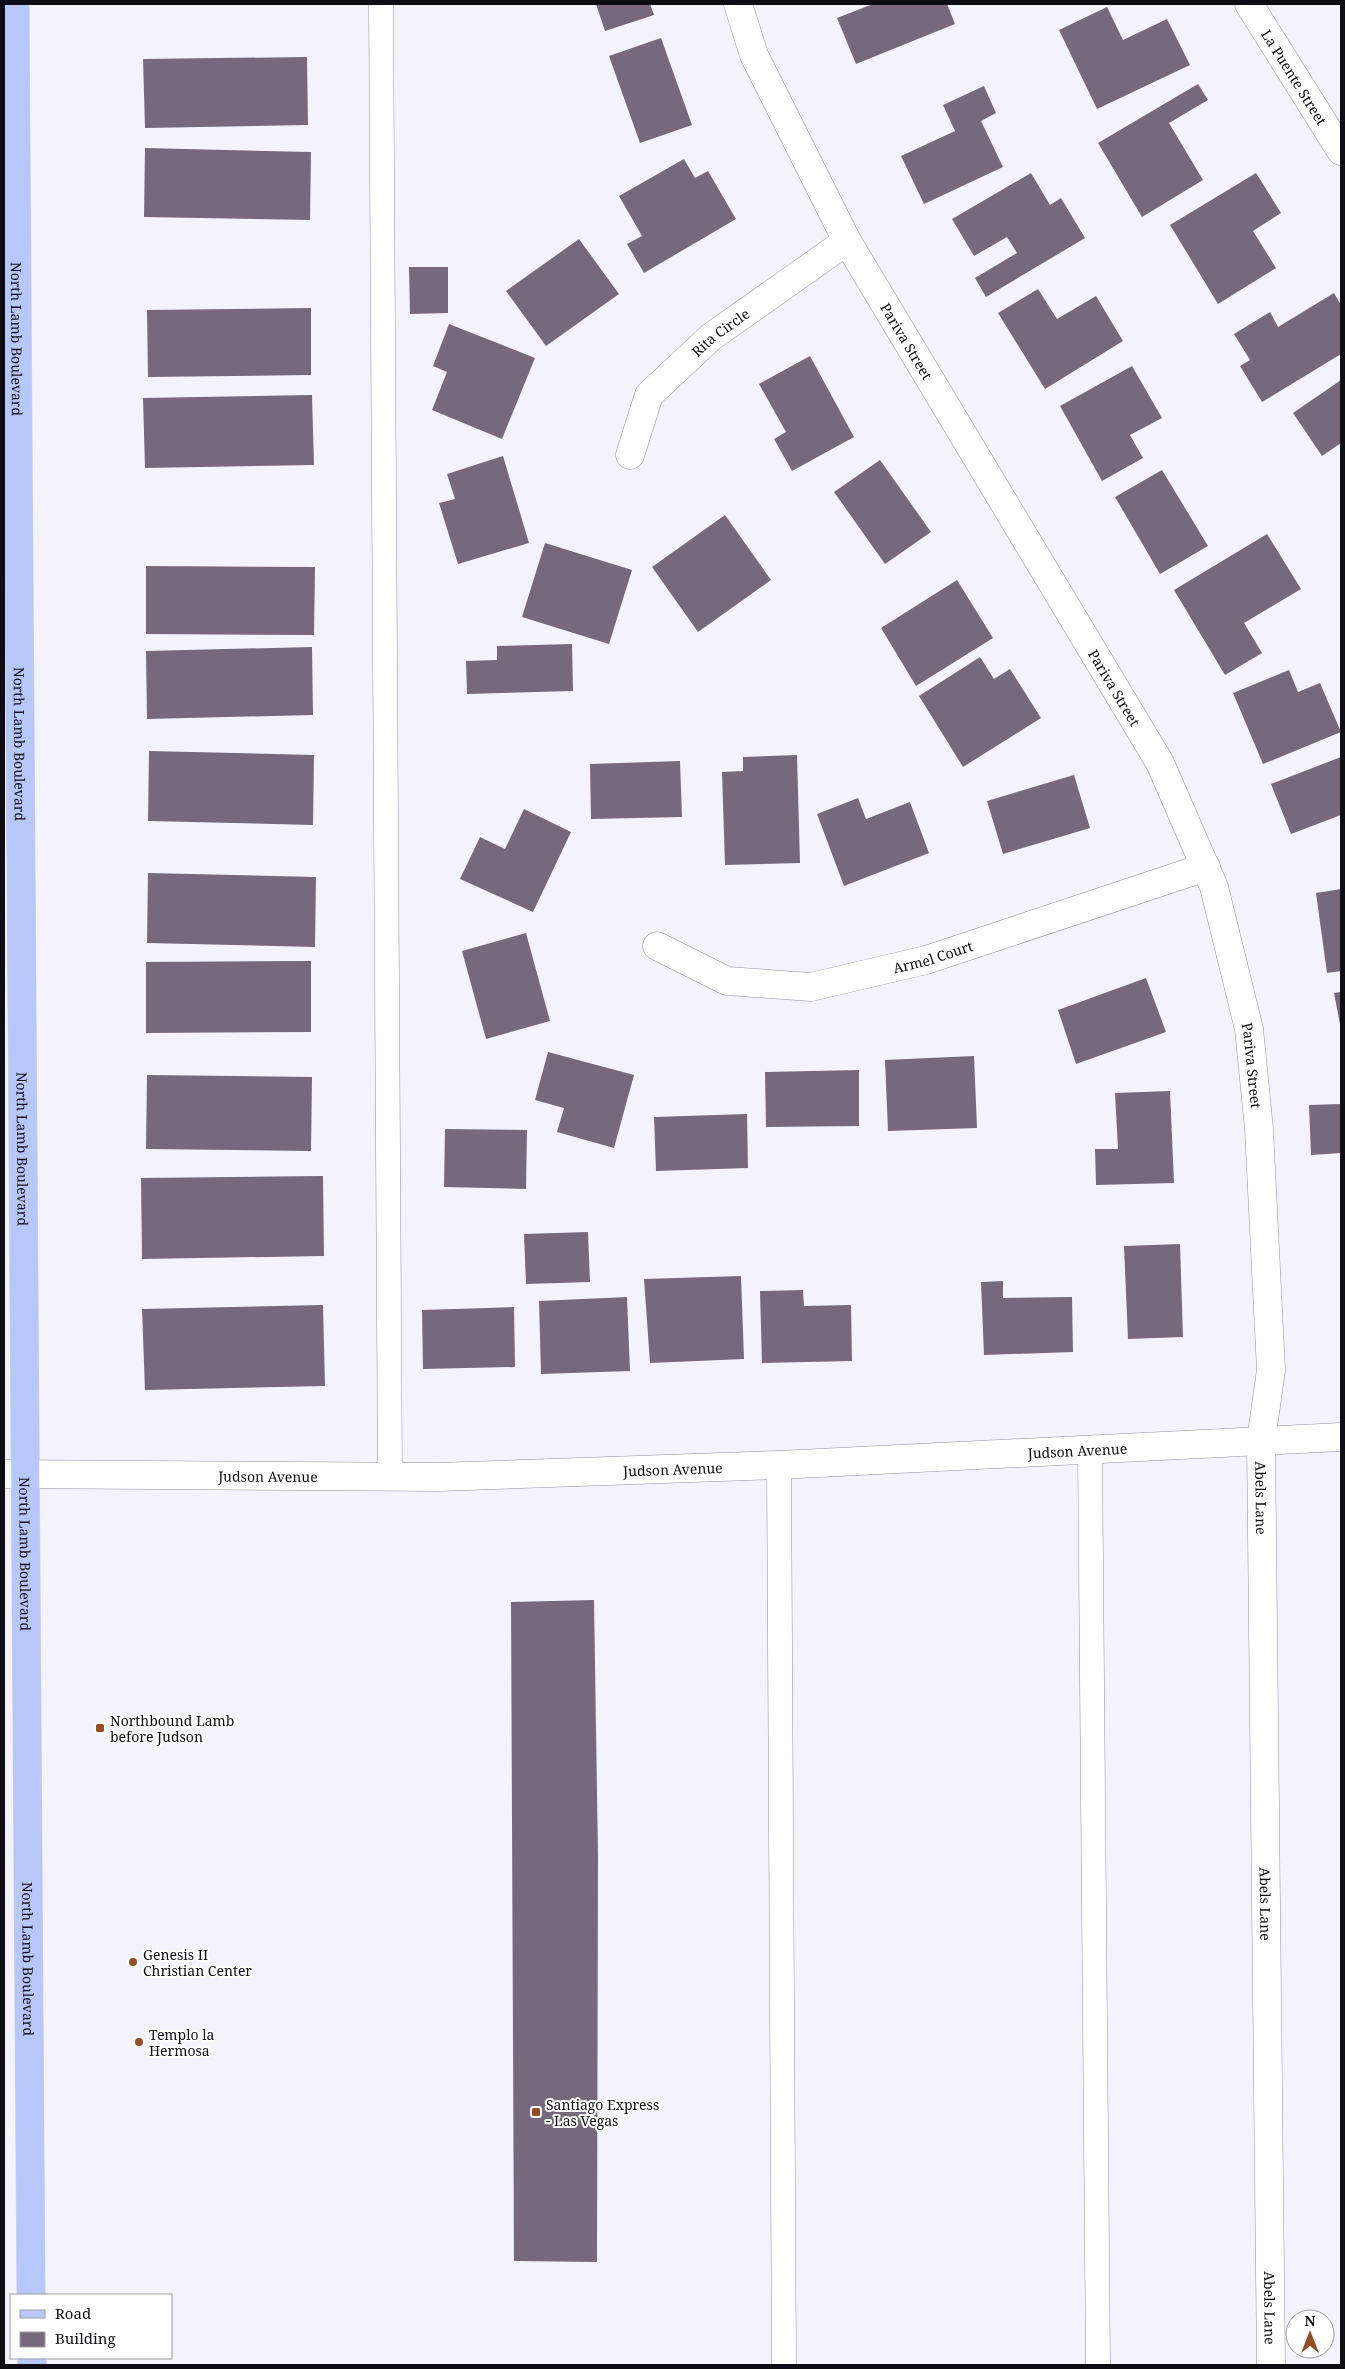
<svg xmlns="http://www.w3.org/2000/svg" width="1345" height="2369" font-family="'Noto Serif',serif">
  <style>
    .building { fill: #77697c }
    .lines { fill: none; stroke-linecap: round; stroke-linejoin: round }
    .service-casing { stroke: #938fa6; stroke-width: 25 }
    .minor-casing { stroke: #938fa6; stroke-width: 29 }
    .tertiary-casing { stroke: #938fa6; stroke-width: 29 }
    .primary-casing { stroke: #d4d3d5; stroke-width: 29 }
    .service { stroke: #fff; stroke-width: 24 }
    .minor { stroke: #fff; stroke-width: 28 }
    .tertiary { stroke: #fff; stroke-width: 28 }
    .primary { stroke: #b8c7fa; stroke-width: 28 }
    .poi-dot { fill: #944e27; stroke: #fff; stroke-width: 2 }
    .labels { text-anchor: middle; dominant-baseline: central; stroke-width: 4; stroke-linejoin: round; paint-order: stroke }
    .street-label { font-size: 14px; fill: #0e0c14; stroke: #fff }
    .poi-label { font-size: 14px; fill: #0e0c14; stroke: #fff; text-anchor: start }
  </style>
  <rect width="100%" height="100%" fill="#f4f2fd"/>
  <path class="building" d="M596,4H650L654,15L605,31Z
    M873,4H947L955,24L856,64L837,18Z
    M1107,7L1123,40L1167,19L1190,65L1097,109L1059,30Z
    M661,38L692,125L640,143L609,56Z
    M307,57L308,125L145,128L143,59Z
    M1198,84L1208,100L1169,123L1203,180L1142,217L1098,143Z
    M984,86L996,113L981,121L1003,167L924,204L901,156L955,131L943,105Z
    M145,148L311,152L310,220L144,217Z
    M684,159L695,178L708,171L736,219L644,273L627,244L642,236L619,196Z
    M1031,173L1050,205L1061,198L1085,238L986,297L975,278L1017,253L1007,237L974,256L952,219Z
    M1256,173L1281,213L1253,231L1276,268L1218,304L1170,225Z
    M579,239L619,294L546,346L506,291Z
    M409,267H448V313L410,314Z
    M1038,289L1057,319L1096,296L1123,341L1045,389L998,313Z
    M1334,293L1341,305V354L1262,402L1240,366L1250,360L1234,334L1270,312L1278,327Z
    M311,308V375L148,377L147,310Z
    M449,324L535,358L502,439L432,410L447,372L433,366Z
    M810,356L854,437L792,471L774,439L786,432L759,384Z
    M1132,366L1162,418L1130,435L1143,458L1102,481L1060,406Z
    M1341,380V443L1322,456L1293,413Z
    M312,395L314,465L145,468L143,398Z
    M503,456L529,543L458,564L439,503L455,499L447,474Z
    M880,460L931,532L885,564L834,492Z
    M1162,470L1208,546L1160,574L1115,497Z
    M725,515L771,580L698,632L652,567Z
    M1267,534L1301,589L1244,623L1262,653L1225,675L1174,590Z
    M545,543L632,570L609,644L522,617Z
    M146,566L315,567L314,635L146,634Z
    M957,580L993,638L916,686L881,628Z
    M572,644L573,691L467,694L466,661L497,660V646Z
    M312,647L313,715L147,719L146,651Z
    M980,657L994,679L1010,669L1041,718L963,767L919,696Z
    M1289,670L1298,692L1320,683L1341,732L1263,764L1233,693Z
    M149,751L314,755L313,825L148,821Z
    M797,755L800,863L725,865L722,772L743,771V757Z
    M1341,757V815L1291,834L1271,784Z
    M680,761L682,817L591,819L590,764Z
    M1074,775L1090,828L1003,854L987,801Z
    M858,798L866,819L910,802L929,853L844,886L817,814Z
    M524,809L571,832L533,912L460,879L480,837L505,849Z
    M148,873L316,877L315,947L147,943Z
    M1341,889V971L1327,973L1316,893Z
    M526,933L550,1021L486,1039L462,951Z
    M311,961V1032L146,1033V962Z
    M1146,978L1166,1032L1076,1064L1058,1010Z
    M1341,992V1024H1340L1334,993Z
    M548,1052L634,1075L614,1148L557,1132L564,1108L535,1100Z
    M974,1056L977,1128L888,1131L885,1060Z
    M859,1070V1126L766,1127L765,1072Z
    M147,1075L312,1077L311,1151L146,1149Z
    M1170,1091L1174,1183L1096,1185L1095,1149H1118L1115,1093Z
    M1341,1104V1153L1311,1155L1309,1105Z
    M747,1114L748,1168L656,1171L654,1117Z
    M445,1129L527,1130L526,1189L444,1187Z
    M323,1176L324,1256L142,1259L141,1178Z
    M588,1232L590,1282L526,1284L524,1234Z
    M1180,1244L1183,1337L1128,1339L1124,1246Z
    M741,1276L744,1359L650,1363L644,1279Z
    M1003,1281V1298L1072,1297L1073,1352L984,1355L981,1282Z
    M803,1290L804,1306L851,1305L852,1361L762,1363L760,1291Z
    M627,1297L630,1371L541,1374L539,1301Z
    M323,1305L325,1386L145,1390L142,1309Z
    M514,1307L515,1367L423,1369L422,1310Z
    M594,1600L598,1856L597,2262L514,2261L511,1602Z"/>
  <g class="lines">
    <defs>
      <path id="service" d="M381,4L390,1477
        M1090,1451L1098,2365
        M779,1465L784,2365"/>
      <g id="minor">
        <path id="s1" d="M738,4L754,55L847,241L1160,763L1214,887L1249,1029L1259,1129L1271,1370L1261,1441L1271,2365"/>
        <path id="s2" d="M1249,4L1341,151"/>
        <path id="s3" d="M630,455L649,395L711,337L847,241"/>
        <path id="s4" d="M657,946L727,981L811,987L926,960L1206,867"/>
      </g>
      <g id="tertiary">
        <path id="s5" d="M4,1474L438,1477L779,1465L1341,1437"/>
      </g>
      <g id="primary">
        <path id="s6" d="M15,4L31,2295"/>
        <path d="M32,2358V2365"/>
      </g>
    </defs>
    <use href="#service" class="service-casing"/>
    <use href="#minor" class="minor-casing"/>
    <use href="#tertiary" class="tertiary-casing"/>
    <use href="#primary" class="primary-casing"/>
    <use href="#service" class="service"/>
    <use href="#minor" class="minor"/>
    <use href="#tertiary" class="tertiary"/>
    <use href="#primary" class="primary"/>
  </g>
  <g class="poi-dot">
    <rect x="95" y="1723" width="10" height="10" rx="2.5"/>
    <circle cx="133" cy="1962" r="5"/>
    <circle cx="139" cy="2042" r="5"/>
    <rect x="531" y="2107" width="10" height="10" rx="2.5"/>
  </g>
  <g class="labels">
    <g class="street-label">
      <text stroke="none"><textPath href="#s2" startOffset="86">La Puente Street</textPath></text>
      <text stroke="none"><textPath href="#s3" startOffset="158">Rita Circle</textPath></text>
      <text stroke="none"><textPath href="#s6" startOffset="335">North Lamb Boulevard</textPath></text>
      <text stroke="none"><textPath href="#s1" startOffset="378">Pariva Street</textPath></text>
      <text stroke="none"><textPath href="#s1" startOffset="782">Pariva Street</textPath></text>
      <text stroke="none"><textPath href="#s6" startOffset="740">North Lamb Boulevard</textPath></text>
      <text stroke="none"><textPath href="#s4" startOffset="288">Armel Court</textPath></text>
      <text stroke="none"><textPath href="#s1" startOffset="1188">Pariva Street</textPath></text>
      <text stroke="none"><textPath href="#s6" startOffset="1145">North Lamb Boulevard</textPath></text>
      <text stroke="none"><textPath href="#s5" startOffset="1074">Judson Avenue</textPath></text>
      <text stroke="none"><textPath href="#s5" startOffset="669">Judson Avenue</textPath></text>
      <text stroke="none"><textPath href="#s5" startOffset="264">Judson Avenue</textPath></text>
      <text stroke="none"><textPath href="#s1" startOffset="1622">Abels Lane</textPath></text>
      <text stroke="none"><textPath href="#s6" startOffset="1550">North Lamb Boulevard</textPath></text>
      <text stroke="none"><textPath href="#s1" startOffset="2028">Abels Lane</textPath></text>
      <text stroke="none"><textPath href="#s6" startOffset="1955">North Lamb Boulevard</textPath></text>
      <text stroke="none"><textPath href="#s1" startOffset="2432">Abels Lane</textPath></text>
    </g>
    <g class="poi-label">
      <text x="110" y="1720">Northbound Lamb<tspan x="110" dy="16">before Judson</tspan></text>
      <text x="143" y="1954">Genesis II<tspan x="143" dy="16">Christian Center</tspan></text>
      <text x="149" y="2034">Templo la<tspan x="149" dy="16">Hermosa</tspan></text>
      <text x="546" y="2104">Santiago Express<tspan x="546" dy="16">- Las Vegas</tspan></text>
    </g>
  </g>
  <rect width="1345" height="2369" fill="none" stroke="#0e0c14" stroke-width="10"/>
  <rect x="10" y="2294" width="162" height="65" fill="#ffffff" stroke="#9f9ea1"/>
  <rect x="20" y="2310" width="25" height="8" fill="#b8c7fa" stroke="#9f9ea1"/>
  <text x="55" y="2319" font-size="15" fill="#0e0c14">Road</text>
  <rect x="20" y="2332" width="25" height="15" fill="#77697c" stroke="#9f9ea1"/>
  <text x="55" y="2344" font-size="15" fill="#0e0c14">Building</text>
  <g transform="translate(1310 2334)"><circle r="24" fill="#ffffff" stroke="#9f9ea1"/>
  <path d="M0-4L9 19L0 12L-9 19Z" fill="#944e27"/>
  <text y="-8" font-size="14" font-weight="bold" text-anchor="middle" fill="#0e0c14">N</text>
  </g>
</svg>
